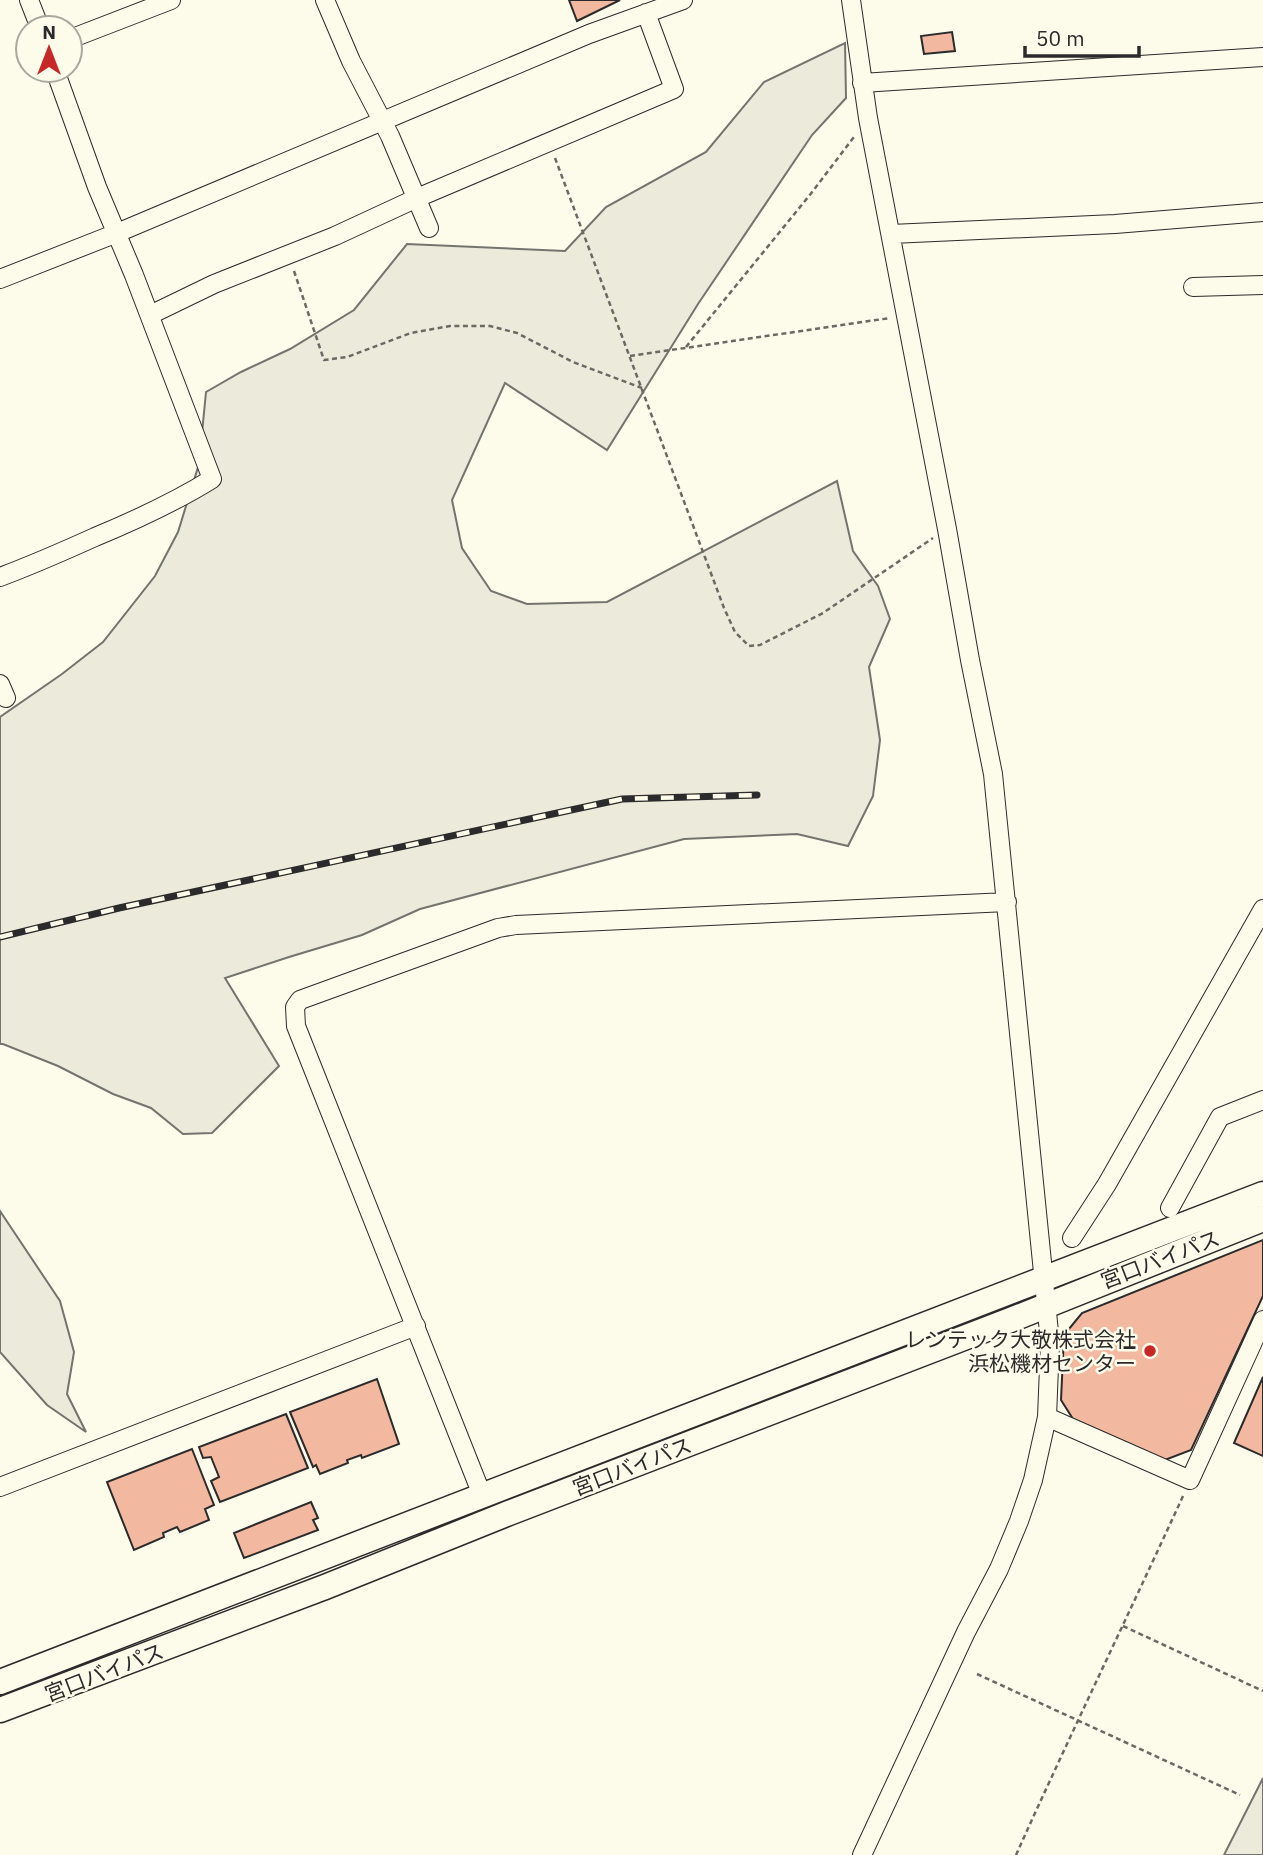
<svg xmlns="http://www.w3.org/2000/svg" width="1263" height="1855" font-family="'IBM Plex Sans','Noto Sans JP',sans-serif">
  <style>
    .green { fill: #ecebdb; stroke: #74746e; stroke-width: 2 }
    .building { fill: #f2b8a0; stroke: #2b2b2b; stroke-width: 2 }
    .lines { fill: none; stroke-linecap: round; stroke-linejoin: round }
    .minor-casing { stroke: #2b2b2b; stroke-width: 20 }
    .highway-casing { stroke: #2b2b2b; stroke-width: 27 }
    .path { stroke: #6a6964; stroke-width: 2.5; stroke-dasharray: 5 3.5; stroke-linecap: butt }
    .minor { stroke: #fdfbea; stroke-width: 18 }
    .highway { stroke: #fdfbea; stroke-width: 24 }
    .rail-casing { stroke: #2b2b2b; stroke-width: 7 }
    .rail { stroke: #fdfbea; stroke-width: 4.5; stroke-dasharray: 13; stroke-linecap: butt }
    .poi-dot { fill: #c62828; stroke: #fdfbea; stroke-width: 2.5 }
    .labels { text-anchor: middle; dominant-baseline: central; stroke-width: 5; stroke-linejoin: round; paint-order: stroke }
    .street-label { font-size: 21px; fill: #2b2b2b; stroke: #fdfbea }
    .poi-label { font-size: 21px; fill: #2b2b2b; stroke: #fdfbea; text-anchor: end }
  </style>
  <rect width="100%" height="100%" fill="#fdfbea"/>
  <path class="green" d="M845,43L846,98L812,135L698,304L607,450L505,383L452,500L462,548L491,591L527,604L607,602L837,481L853,551L878,586L890,619L869,667L880,740L873,796L848,846L797,834L684,839L420,909L362,935L289,957L225,978L279,1066L212,1133L183,1134L151,1108L113,1094L58,1066L3,1044H0V717L62,674L103,642L155,576L178,532L199,464L206,392L241,372L290,349L354,310L407,244L565,251L606,207L706,152L764,82Z
    M0,1211L60,1301L74,1352L67,1394L86,1432L47,1405L0,1352Z
    M1263,1778V1855H1224Z"/>
  <path class="building" d="M569,0H620L577,21Z
    M952,32L955,51L924,54L921,36Z
    M1263,1240V1296L1191,1450L1165,1460L1073,1419L1061,1400L1064,1335L1082,1313Z
    M1263,1377V1456L1234,1443Z
    M377,1379L399,1444L362,1458L361,1455L347,1460L348,1463L320,1474L316,1465L313,1467L290,1412Z
    M286,1414L308,1468L220,1502L211,1481L219,1477L211,1457L203,1458L199,1447Z
    M192,1449L214,1505L205,1509L209,1520L180,1532L177,1527L163,1533L164,1537L134,1550L107,1482Z
    M311,1502L318,1518L313,1520L318,1530L244,1558L234,1533Z"/>
  <g class="lines">
    <defs>
      <path id="minor" d="M29,0L40,28
        M325,0L351,61L390,136L429,228
        M851,0L868,118L947,529L970,660L993,774L1050,1342L1047,1417L1033,1480L1019,1521L999,1569L966,1632L862,1855
        M70,39L171,0
        M862,83L1263,57
        M891,234L1115,224L1263,212
        M0,279L117,233L589,34L683,0
        M1193,287L1263,285
        M150,315L214,284L335,236L417,198L674,89L646,13
        M0,577C32,565 64,551 95,537C136,520 175,502 212,479L134,275L97,187L55,70
        M0,684L6,698
        M1170,1208L1220,1117L1263,1100
        M1072,1238L1107,1184L1263,909
        M1047,1417L1190,1480L1263,1320
        M0,1487L416,1326
        M482,1495L296,1026L295,1007L300,1000L498,928L516,925L1007,902"/>
      <path id="highway" d="M0,1682L1263,1194
        M0,1710L325,1587L509,1513L1013,1319L1263,1219"/>
    </defs>
    <use href="#minor" class="minor-casing"/>
    <use href="#highway" class="highway-casing"/>
    <path class="path" d="M555,158L724,608L735,632L749,646L760,645L823,613L933,538
      M294,271L324,360L347,357L411,333L450,326H490L517,333L573,362L642,388
      M686,347L809,196L854,137
      M630,356L890,318
      M1123,1626L1263,1691
      M977,1674L1240,1795
      M1016,1855C1070,1735 1128,1616 1183,1496"/>
    <use href="#minor" class="minor"/>
    <use href="#highway" class="highway"/>
    <defs>
      <path id="rail" d="M0,937L119,908L622,799L757,795"/>
    </defs>
    <use href="#rail" class="rail-casing"/>
    <use href="#rail" class="rail"/>
  </g>
  <circle class="poi-dot" cx="1150" cy="1351" r="7"/>
  <g class="labels">
    <g class="street-label">
      <text transform="translate(1160 1259) rotate(-21)">宮口バイパス</text>
      <text transform="translate(632 1466) rotate(-21)">宮口バイパス</text>
      <text transform="translate(104 1672) rotate(-21)">宮口バイパス</text>
    </g>
    <g class="poi-label">
      <text x="1136" y="1339">レンテック大敬株式会社<tspan x="1136" dy="24">浜松機材センター</tspan></text>
    </g>
  </g>
  <g transform="translate(49 49)"><circle r="33" fill="#fdfbea" stroke="#a9a89e" stroke-width="2"/>
  <path d="M0-5L12 26L0 18L-12 26Z" fill="#c62828"/>
  <text y="-10" font-size="19" font-weight="bold" text-anchor="middle" fill="#2b2b2b">N</text>
  </g>
  <path d="M1025 46v10h114v-10" fill="none" stroke="#2b2b2b" stroke-width="3.5"/>
  <text x="1036" y="46" font-size="21" fill="#2b2b2b" stroke="#fdfbea" stroke-width="5" paint-order="stroke">50 m</text>
</svg>
